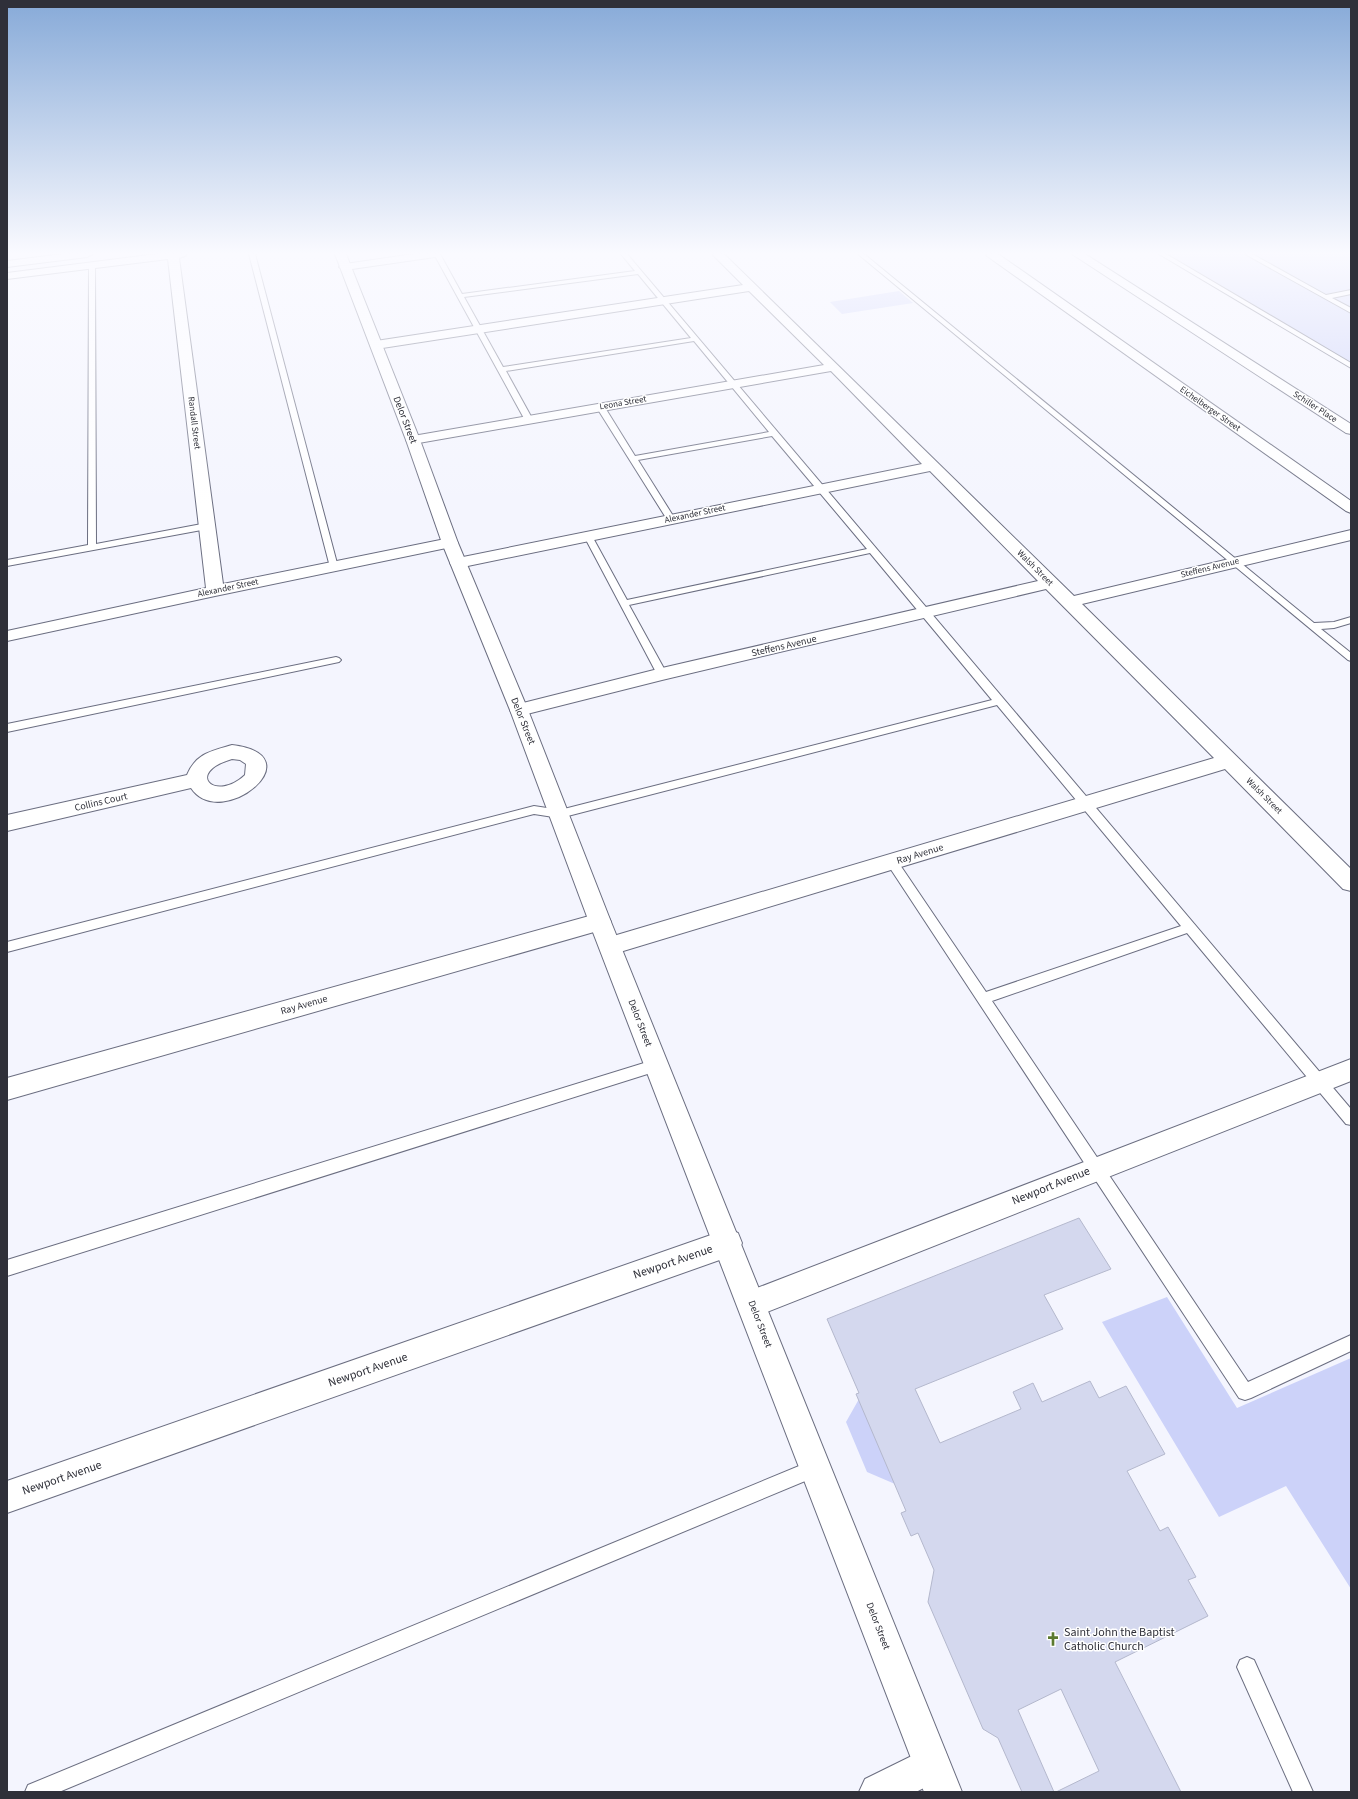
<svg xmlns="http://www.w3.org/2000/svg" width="1358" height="1799" font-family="'Source Sans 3',sans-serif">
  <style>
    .green { fill: #ccd2f9 }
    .building { fill: #d4d8ee; stroke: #b4b8cd }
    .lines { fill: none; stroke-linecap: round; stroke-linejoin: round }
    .service-casing { stroke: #6b6e81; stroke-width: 2 }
    .minor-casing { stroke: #6b6e81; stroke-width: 2 }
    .tertiary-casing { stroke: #6b6e81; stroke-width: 2 }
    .service { fill: #fff; fill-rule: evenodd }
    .minor { fill: #fff; fill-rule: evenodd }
    .tertiary { fill: #fff; fill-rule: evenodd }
    .labels { text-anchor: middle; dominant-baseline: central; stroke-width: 3; stroke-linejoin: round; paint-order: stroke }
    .far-street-label { font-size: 9px; fill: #2f3039; stroke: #fff }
    .street-label { font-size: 10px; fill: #2f3039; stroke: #fff }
    .near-street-label { font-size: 12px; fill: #2f3039; stroke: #fff }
    .near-poi-label { font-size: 12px; fill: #2f3039; stroke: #fff; text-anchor: start }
  </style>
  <rect width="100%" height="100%" fill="#f4f5fe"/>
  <path class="green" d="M1168,254H1351V363Z
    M899,291L913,303L842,314L830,302Z
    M1167,1297L1237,1408L1351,1358V1589L1286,1486L1219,1517L1102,1322Z
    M859,1399L895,1484L867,1472L846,1422Z"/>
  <path class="building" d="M1079,1218L1111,1269L1044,1295L1063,1329L915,1389L940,1443L1021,1409L1013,1392L1033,1383L1042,1402L1090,1381L1099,1398L1126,1386L1165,1454L1127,1471L1160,1531L1168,1527L1196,1577L1188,1580L1208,1616L1115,1662L1181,1792H1056L1099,1771L1061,1689L1018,1710L1054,1792H1022L998,1738L983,1729L928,1602L934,1570L918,1533L911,1536L901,1513L906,1511L856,1394L859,1393L827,1319Z"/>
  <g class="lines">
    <defs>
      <path id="service" d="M249,254H255L338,567L337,569L334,570L330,567Z
        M434,254H440L462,294L635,271L621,254H627L1351,1109V1125L1346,1124L1187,933L992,1001L1248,1382L1351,1335V1351L1251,1398L1245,1400L1239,1398L888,865L886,862L888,859L892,858L896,859L986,992L1181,926L997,705L560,818L534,814L7,952V942L534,806L560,810L992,700L870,553L629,605L667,674L666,676H658L584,536L585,534H591L592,536L627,600L867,549L772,436L638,460L675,519L671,522L668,521L597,408L598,406H604L635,456L769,432L694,341L506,371L533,420L529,422H526ZM638,274L691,338L503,367L464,297Z
        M858,254H864L1314,623L1334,622L1351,617V623L1334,628L1321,629L1351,653V661L1348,660Z
        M1159,254H1166L1351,363V368Z
        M1245,254H1252L1326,295L1351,290V294L1332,298L1351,308V313Z
        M92,263L95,265L96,544L207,523L211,526L207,529L7,566V560L88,545L89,265Z
        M336,657L339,658L341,660L339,662L7,732V724Z
        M657,1059L662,1061L664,1065L662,1069L657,1071L7,1276V1260Z
        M816,1459L822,1462L825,1468L822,1474L59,1792H25L28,1785Z
        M1247,1657L1254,1660L1313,1792H1293L1237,1667L1240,1660Z"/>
      <path id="minor" d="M157,254H187L185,256L179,258L223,584L450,538L456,540L458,543L456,546L215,596L7,641V631L206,588L168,259L7,279V273Z
        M414,254H441L435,257L345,270L339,267L345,264Z
        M712,254H724L1074,596L1351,530V540L1082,604L1351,869V891L1343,889L1225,769L610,955L602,953L599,946L602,939L610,937L1214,758L1046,589L662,680L519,716L512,714L510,710L512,706L519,704L662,668L1038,581L930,471L458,568L452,566L450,563L452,560L458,558L922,464L831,371L413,444L408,443L406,440L408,437L413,436L824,365L749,291L376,349L372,348L370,345L372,342L376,341L743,285Z
        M986,254H998L1351,501V513L1346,511L987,256Z
        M1072,254H1085L1351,424V434L1346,433Z
        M232,745C317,755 221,833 191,788L7,831V815L187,775C196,753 212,751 232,745ZM232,759L240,760L246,764L245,775C215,803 184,773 232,759Z
        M600,913L608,916L611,922L608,928L7,1100V1078Z
        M1351,1059V1081L752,1318L742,1314L738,1304L742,1294L752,1290Z
        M728,1229L738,1233L742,1243L738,1253L728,1257L7,1513V1481Z
        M932,1746L945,1751L950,1764L945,1777L916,1792H859L865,1779Z"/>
      <path id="tertiary" d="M63,254H93L87,257L7,267V261Z
        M335,254H346L420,440L458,543L528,710L611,922L962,1792H924L589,922L510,710L442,543L406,440Z"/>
    </defs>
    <use href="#service" class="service-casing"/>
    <use href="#minor" class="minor-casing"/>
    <use href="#tertiary" class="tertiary-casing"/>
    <use href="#service" class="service"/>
    <use href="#minor" class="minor"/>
    <use href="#tertiary" class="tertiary"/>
  </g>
  <linearGradient id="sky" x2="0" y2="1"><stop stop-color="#87aad8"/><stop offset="0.5" stop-color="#fafaff"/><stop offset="1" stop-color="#fafaff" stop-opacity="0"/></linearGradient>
  <rect width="1358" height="506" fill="url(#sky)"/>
  <defs>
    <symbol id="church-bare" viewBox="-9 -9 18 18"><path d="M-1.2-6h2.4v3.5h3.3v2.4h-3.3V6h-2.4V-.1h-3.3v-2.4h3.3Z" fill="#5b7a2f" stroke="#fff" stroke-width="2.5" paint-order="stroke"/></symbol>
  </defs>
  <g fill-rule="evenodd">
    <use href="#church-bare" x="1043" y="1629" width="20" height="20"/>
  </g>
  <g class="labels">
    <g class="far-street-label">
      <text transform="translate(623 403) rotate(-10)">Leona Street</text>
      <text transform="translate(1315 407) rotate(33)">Schiller Place</text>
      <text transform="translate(1210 409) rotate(35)">Eichelberger Street</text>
      <text transform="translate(194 423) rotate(83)">Randall Street</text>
      <text transform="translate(695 514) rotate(-12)">Alexander Street</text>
      <text transform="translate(1035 568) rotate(45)">Walsh Street</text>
      <text transform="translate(1210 568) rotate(-14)">Steffens Avenue</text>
      <text transform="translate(228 588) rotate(-12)">Alexander Street</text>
      <text transform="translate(1264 796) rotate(45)">Walsh Street</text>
    </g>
    <g class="street-label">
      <text transform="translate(405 420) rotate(69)">Delor Street</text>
      <text transform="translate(784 646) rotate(-13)">Steffens Avenue</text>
      <text transform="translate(523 721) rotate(68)">Delor Street</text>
      <text transform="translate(101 802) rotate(-13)">Collins Court</text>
      <text transform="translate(920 854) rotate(-17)">Ray Avenue</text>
      <text transform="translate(304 1005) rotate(-16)">Ray Avenue</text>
      <text transform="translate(640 1023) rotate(69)">Delor Street</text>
      <text transform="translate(760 1324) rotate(69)">Delor Street</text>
      <text transform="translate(878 1626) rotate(69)">Delor Street</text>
    </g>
    <g class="near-street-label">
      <text transform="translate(1051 1186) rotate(-22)">Newport Avenue</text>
      <text transform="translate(673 1262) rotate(-19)">Newport Avenue</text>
      <text transform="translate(368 1370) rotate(-19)">Newport Avenue</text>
      <text transform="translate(62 1478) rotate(-19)">Newport Avenue</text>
    </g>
    <g class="near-poi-label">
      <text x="1064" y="1632">Saint John the Baptist<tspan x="1064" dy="14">Catholic Church</tspan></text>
    </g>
  </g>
  <rect width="1358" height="1799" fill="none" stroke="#2f3039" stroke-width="16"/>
</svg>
